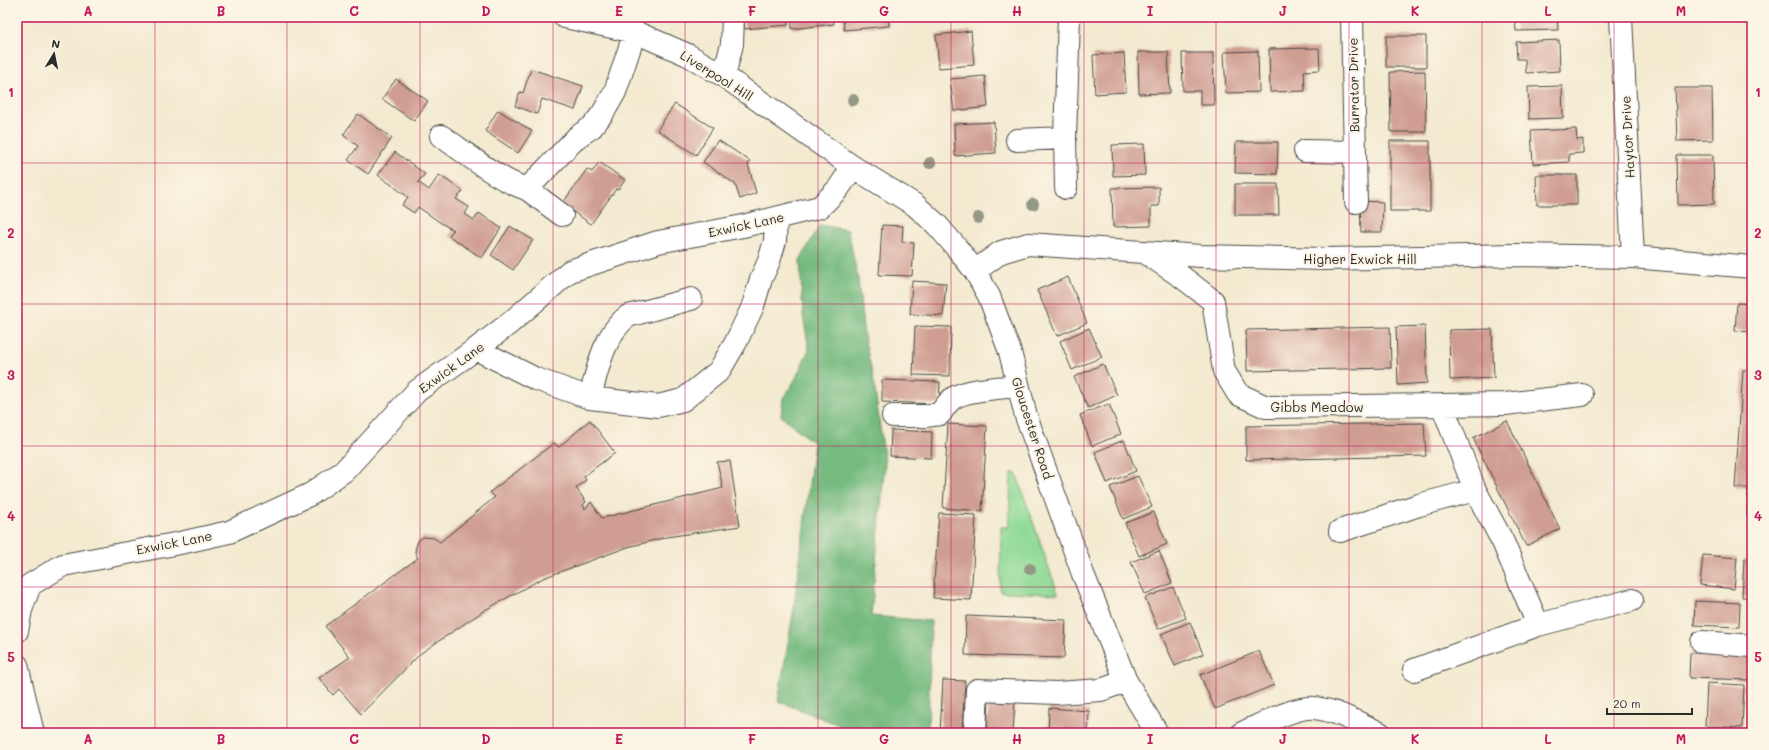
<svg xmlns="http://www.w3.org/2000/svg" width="1769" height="750" font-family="Mali,sans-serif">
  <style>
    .green { fill: #90da96; stroke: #5e8260 }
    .forest { fill: #74ba7f; stroke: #507255 }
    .building { fill: #cf9d91 }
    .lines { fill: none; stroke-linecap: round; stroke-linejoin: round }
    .minor-casing { stroke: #494844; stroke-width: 24 }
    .minor { stroke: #fff; stroke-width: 22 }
    .tree { fill: #939984 }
    .grid { fill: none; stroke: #c2185b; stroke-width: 1; stroke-opacity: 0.55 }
    .labels { text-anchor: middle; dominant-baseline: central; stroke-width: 4; stroke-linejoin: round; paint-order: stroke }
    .street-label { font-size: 13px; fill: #2b2b2b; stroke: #fcf5e5 }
    .neatline { fill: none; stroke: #c2185b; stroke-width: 1.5 }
    .grid-label { font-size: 13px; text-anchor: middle; font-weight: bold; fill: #c2185b }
  </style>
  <rect width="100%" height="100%" fill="#fcf5e5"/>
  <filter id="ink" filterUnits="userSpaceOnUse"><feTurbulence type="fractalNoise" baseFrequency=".025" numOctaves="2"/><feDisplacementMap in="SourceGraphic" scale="8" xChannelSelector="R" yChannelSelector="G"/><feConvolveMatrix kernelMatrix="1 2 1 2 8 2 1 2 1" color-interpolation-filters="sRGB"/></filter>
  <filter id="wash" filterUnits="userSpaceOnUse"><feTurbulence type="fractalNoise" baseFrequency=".012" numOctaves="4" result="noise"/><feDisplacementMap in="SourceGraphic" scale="16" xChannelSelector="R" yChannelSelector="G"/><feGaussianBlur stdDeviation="0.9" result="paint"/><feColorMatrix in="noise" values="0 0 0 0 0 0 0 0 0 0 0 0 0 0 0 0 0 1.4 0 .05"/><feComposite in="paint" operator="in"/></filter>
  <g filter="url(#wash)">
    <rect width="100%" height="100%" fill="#f3ead0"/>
    <path class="green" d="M1011,473H1016L1058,594L1000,592L1001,527H1009Z"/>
    <path class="forest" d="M820,225L848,230L858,279L864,337L873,376L885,462L871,616L931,621L928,733H842L839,725L778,701L794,608L814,443L781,416L783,398L795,380L809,349L803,316L800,260Z"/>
    <g id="blocks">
      <path class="building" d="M743,17H788V25L745,29Z
        M791,17H833L834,24L792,29Z
        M843,17H888L889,26L844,30Z
        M925,17H954V18L926,20Z
        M1515,17H1557L1558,30L1516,31Z
        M971,31L974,65L939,68L936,35Z
        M1386,36H1426V67H1386Z
        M1559,40L1560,71L1526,73L1525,59H1517L1516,42Z
        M1319,48L1320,70L1304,71L1305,91L1270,92L1269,49Z
        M1258,51L1259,92L1226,93L1224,52Z
        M1138,52H1168L1170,93L1139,94Z
        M1124,53L1126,92L1095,94L1093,55Z
        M1182,53H1213L1214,105H1200V91H1183Z
        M531,69L583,86L575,110L542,99L537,114L515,106L520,92L523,93Z
        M1425,71L1426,132H1391L1390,72Z
        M985,76L988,107L954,111L950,79Z
        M396,79L428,101L414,121L382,99Z
        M1562,86L1563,118L1529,119L1528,87Z
        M1675,88H1712L1713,140L1677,141Z
        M675,104L713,128L696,155L657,130Z
        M498,110L532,131L518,153L485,131Z
        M358,114L392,138L368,174L348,160L358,146L343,135Z
        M994,122L996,153L955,156L954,124Z
        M1576,129L1577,140L1583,139V153L1569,154V162L1533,164L1531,131Z
        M718,140L750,161L748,164L756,193L740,199L735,184L703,162Z
        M1390,141H1430V211H1390Z
        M1236,142H1278L1277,174L1235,173Z
        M1144,144L1145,175L1113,176L1112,145Z
        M395,152L425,174L418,182L429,190L439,175L463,191L456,199L469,207L465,214L474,220L479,213L501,228L482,258L449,236L453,230L441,223L418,207L414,213L402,205L408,197L378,175Z
        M1677,155H1713L1714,204L1678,205Z
        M599,162L625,180L618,190L616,189L591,224L562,204L587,169L592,172Z
        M1536,175H1577V205H1537Z
        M1235,184H1278L1279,215H1235Z
        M1159,187V206H1151V226L1113,227L1112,188Z
        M1360,201L1383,202L1382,232H1361Z
        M882,225L903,226L902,242L914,243L912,276L879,275Z
        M510,226L533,240L513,270L491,255Z
        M1068,277L1087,323L1057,336L1037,290Z
        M912,281L946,283L943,316L910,314Z
        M1737,303L1752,304V332L1735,331Z
        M915,326L951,327L950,376L913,375Z
        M1425,326L1427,383L1398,385L1396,327Z
        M1390,327L1391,368L1247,371L1246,330Z
        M1089,328L1102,357L1072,370L1060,341Z
        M1492,329L1494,378L1450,380L1449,330Z
        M1103,364L1117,395L1088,408L1074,377Z
        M1743,370H1752V517H1747L1748,488H1735Z
        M882,380L940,382L939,404L882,402Z
        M1109,404L1121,434L1092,446L1080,415Z
        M590,420L615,453L584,476L586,480L576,488L586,502L583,505L585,509L591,502L602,518L723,488L717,462L730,461L740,526L667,537L628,547L543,578L485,610L421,653L361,714L339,689L333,695L319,678L350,657L325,626L418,558L415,552L416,547L418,541L423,537L434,538L440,542L495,497L490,492L554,443L559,447Z
        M1507,421L1560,529L1526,546L1473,438Z
        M1424,423L1426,456L1246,460V426Z
        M948,424L987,426L982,511L943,508Z
        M891,430L932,432L931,458L890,456Z
        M1124,440L1136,471L1107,483L1095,452Z
        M1138,476L1152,507L1123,519L1110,487Z
        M1154,512L1167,544L1139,556L1125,523Z
        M939,513L976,515L971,600L933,598Z
        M1159,551L1172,583L1145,594L1131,562Z
        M1703,555L1737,558L1734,589L1700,585Z
        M1744,559H1752V597H1742Z
        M1173,587L1186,618L1158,629L1145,598Z
        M1695,601L1740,603L1739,627L1694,625Z
        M966,616L1066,620L1064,658L965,655Z
        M1190,622L1203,654L1175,666L1161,634Z
        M1259,651L1274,685L1215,709L1200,675Z
        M1690,653L1752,655V680L1689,678Z
        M943,680L965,681L962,733H940Z
        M1707,683L1744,685L1742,728L1705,726Z
        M989,699L1015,700L1013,733H987Z
        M1049,708L1089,711L1088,733H1048Z
        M214,727L215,733H195Z
        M1692,731L1717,732V733H1692Z"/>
    </g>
  </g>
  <g filter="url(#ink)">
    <use href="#blocks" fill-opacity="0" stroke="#494844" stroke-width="1"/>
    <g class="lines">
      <defs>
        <path id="minor" d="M565,17L635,32L688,55L724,76L853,167L915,205L937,225L956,247L975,271L989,296L1010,352L1026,416L1083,574L1126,681L1157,733
          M1352,17L1356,202
          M1621,17L1633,257
          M724,76L732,44L733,17
          M441,136C468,154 496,179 527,189L577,137L592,127L603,113L615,92L635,32
          M1017,140L1065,138
          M1305,151L1354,152
          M1066,188L1065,138L1069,17
          M527,189L562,215
          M1146,253L1182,277L1213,301L1224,371L1238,394L1266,407L1442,405L1475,490L1503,542L1538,625
          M975,271L1001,252L1028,244L1201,256L1325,259L1516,255L1633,257L1752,267
          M476,349L536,379L590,398L658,406L683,400L719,371L736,342L753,306L761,279L769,261L775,241L776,219
          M590,398C597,370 604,334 628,316L691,299
          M1442,405L1505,404L1582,395
          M893,416H925L940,414C944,408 948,401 955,397C969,389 1000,388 1017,386
          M1340,531L1419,505L1475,490
          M17,631L21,610L30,585L63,565L180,543L229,532L311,494L344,471L417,391L476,349L510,323L570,271L658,242L743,226L820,207L838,189L853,167
          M1702,642L1752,646
          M17,665L33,733
          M1414,670L1538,625L1632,600
          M975,733L977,690L1057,693L1101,690L1126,681
          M1242,733C1260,725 1296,706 1314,708C1337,710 1360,724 1380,733"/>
      </defs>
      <use href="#minor" class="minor-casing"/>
      <use href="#minor" class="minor"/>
    </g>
    <g class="tree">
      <circle cx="853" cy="100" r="6"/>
      <circle cx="930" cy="163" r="6"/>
      <circle cx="1033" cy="204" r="6"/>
      <circle cx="978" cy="218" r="6"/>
      <circle cx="1030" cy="569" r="6"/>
    </g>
  </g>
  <path class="grid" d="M155,17V733M287,17V733M420,17V733M553,17V733M685,17V733M818,17V733M951,17V733M1084,17V733M1216,17V733M1349,17V733M1482,17V733M1614,17V733M17,163H1752M17,304H1752M17,446H1752M17,587H1752"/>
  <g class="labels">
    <g class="street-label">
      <text transform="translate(717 75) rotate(32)">Liverpool Hill</text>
      <text transform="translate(1353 85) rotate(-91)">Burrator Drive</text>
      <text transform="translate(1627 137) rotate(-93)">Haytor Drive</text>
      <text transform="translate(746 224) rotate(-12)">Exwick Lane</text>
      <text x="1360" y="258">Higher Exwick Hill</text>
      <text transform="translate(451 367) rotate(-36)">Exwick Lane</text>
      <text x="1317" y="406">Gibbs Meadow</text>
      <text transform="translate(1033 428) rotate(72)">Gloucester Road</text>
      <text transform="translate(174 542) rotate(-11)">Exwick Lane</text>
    </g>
  </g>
  <rect width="1769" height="750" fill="none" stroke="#fcf5e5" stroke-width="44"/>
  <g transform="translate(54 54) rotate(10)" stroke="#fcf5e5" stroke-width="3" paint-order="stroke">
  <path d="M0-3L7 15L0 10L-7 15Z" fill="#2b2b2b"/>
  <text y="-6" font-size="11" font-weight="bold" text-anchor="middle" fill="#2b2b2b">N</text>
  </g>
  <path d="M1607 708v6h85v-6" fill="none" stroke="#2b2b2b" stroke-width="2"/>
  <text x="1613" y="708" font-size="12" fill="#2b2b2b" stroke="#fcf5e5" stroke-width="3" paint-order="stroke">20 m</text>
  <rect x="22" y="22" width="1725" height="706" class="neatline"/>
  <g class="grid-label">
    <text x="88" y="16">A</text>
    <text x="221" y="16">B</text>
    <text x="354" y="16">C</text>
    <text x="486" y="16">D</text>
    <text x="619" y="16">E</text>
    <text x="752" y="16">F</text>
    <text x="884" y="16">G</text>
    <text x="1017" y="16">H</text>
    <text x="1150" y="16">I</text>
    <text x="1283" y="16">J</text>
    <text x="1415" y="16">K</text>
    <text x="1548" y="16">L</text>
    <text x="1681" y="16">M</text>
    <text x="11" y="97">1</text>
    <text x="1758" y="97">1</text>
    <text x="11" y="238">2</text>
    <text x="1758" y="238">2</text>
    <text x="11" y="380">3</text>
    <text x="1758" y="380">3</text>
    <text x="11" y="521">4</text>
    <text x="1758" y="521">4</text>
    <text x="11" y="662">5</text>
    <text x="1758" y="662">5</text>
    <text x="88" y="744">A</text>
    <text x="221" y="744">B</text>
    <text x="354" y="744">C</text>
    <text x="486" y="744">D</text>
    <text x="619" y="744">E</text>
    <text x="752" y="744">F</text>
    <text x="884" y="744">G</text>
    <text x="1017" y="744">H</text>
    <text x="1150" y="744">I</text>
    <text x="1283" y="744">J</text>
    <text x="1415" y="744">K</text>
    <text x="1548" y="744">L</text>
    <text x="1681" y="744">M</text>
  </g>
</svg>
